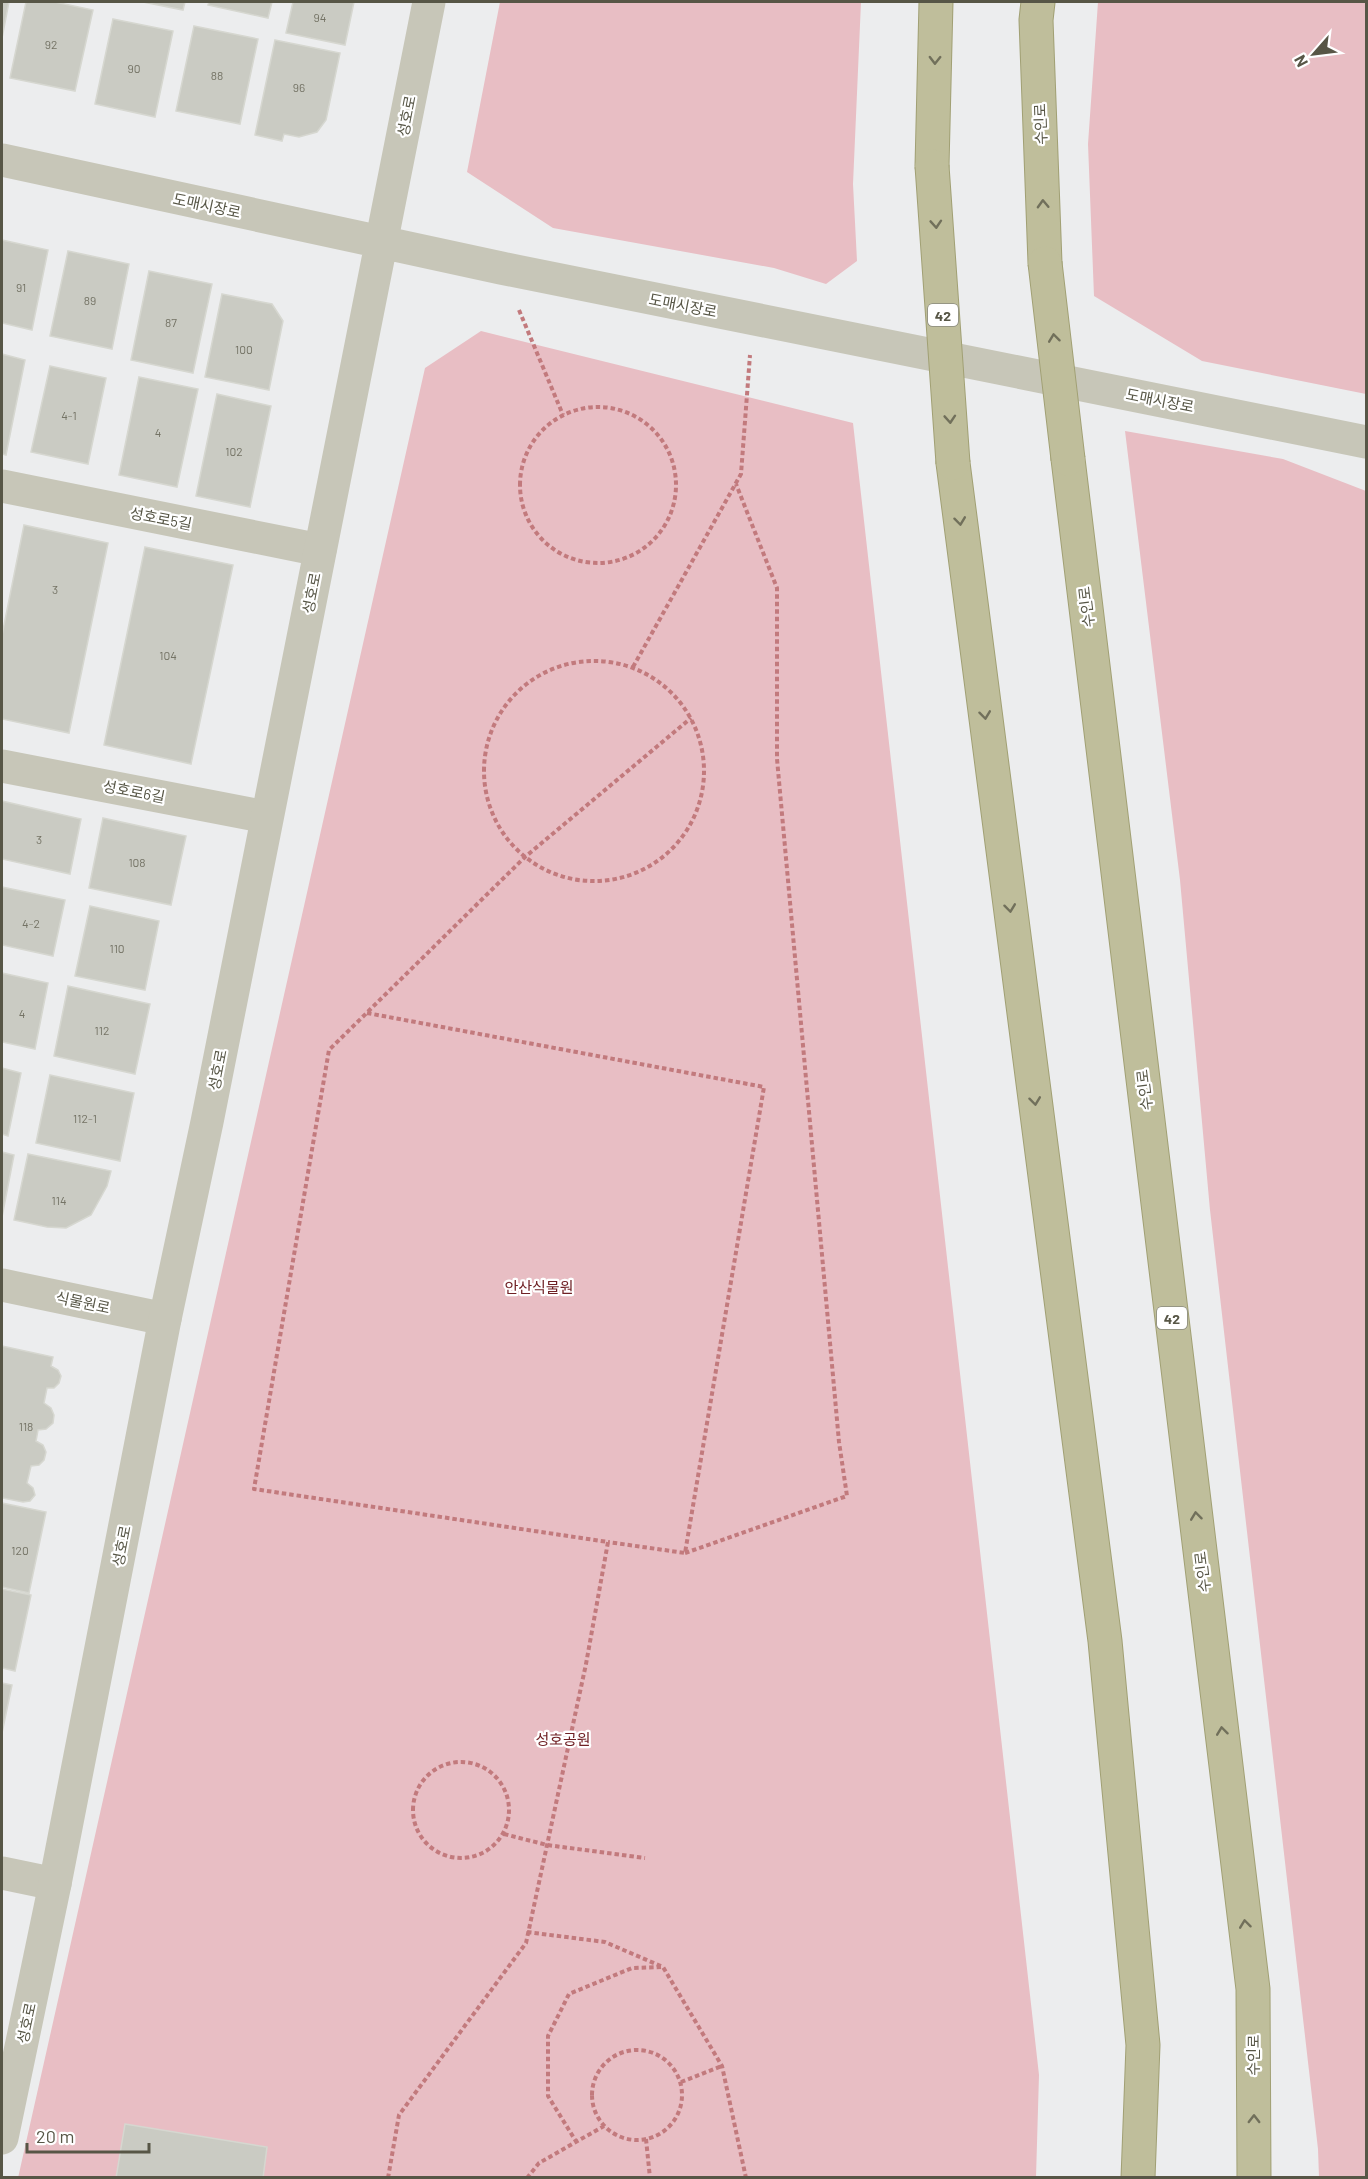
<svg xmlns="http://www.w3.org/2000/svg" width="1368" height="2179" font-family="Barlow,'Noto Sans KR',sans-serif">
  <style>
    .green { fill: #e8bec4 }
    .building { fill: #cacbc3; stroke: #d6d7d0; stroke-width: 1.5 }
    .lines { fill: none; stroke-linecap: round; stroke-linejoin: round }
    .trunk-casing { stroke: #a1a074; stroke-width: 35 }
    .path { stroke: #c27a7d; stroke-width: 4; stroke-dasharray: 4.5 3; stroke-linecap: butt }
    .minor { stroke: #c7c6b8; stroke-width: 33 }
    .tertiary { stroke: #c7c6b8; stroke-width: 33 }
    .trunk { stroke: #bfbe9b; stroke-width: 33 }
    .trunk-bridge-casing { stroke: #a1a074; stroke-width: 35; stroke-linecap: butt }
    .trunk-bridge { stroke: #bfbe9b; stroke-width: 33 }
    .oneway { stroke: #71705b }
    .labels { text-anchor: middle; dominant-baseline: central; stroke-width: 4.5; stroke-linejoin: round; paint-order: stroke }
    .number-label { font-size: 12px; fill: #747365 }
    .shield { fill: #fff; stroke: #89897e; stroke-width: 1.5 }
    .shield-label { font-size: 14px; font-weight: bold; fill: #575646 }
    .street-label { font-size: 15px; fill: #575646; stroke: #fff }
    .park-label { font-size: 15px; fill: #6f2024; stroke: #fff }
  </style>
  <rect width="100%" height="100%" fill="#ecedee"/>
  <path class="green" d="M500,2H861L853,184L857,261L826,284L774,268L553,228L467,172Z
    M1098,2H1366V394L1202,361L1094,296L1088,144Z
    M481,331L853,423L1039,2075L1036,2177L18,2178L425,368Z
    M1125,431L1283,459L1366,491V2177H1319L1318,2149L1210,1210L1180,880Z"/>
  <path class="building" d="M2,2H9L2,38Z
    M26,2H55L93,10L75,91L10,78Z
    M143,2H185L183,10Z
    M209,2H272L268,18L208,5Z
    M293,2H354L345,45L286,33Z
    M113,19L173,31L155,117L95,104Z
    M194,26L258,39L240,124L176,111Z
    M275,40L340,53L326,120L317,132L299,137L284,134L282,141L255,135Z
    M2,240L48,250L32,330L2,323Z
    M68,251L129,264L112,349L50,336Z
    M149,271L212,284L193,373L131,360Z
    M222,294L272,304L283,321L269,390L205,377Z
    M2,354L25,360L6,455L2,454Z
    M50,366L106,378L88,464L31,452Z
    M139,377L198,389L177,487L119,475Z
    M217,394L271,406L250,507L196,496Z
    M24,525L108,543L69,733L2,719V635Z
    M145,547L233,565L191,764L104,745Z
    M2,801L81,819L70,874L2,859Z
    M103,818L186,836L171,905L89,888Z
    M2,887L65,900L53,956L2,945Z
    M90,906L159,921L145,990L75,976Z
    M2,973L48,983L35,1049L2,1042Z
    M68,986L150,1004L135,1074L54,1056Z
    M2,1068L21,1073L8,1136L2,1134Z
    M50,1075L134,1093L120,1161L36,1143Z
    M2,1152L14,1155L2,1217Z
    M28,1154L111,1171L107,1186L91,1215L66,1228L47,1227L14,1220Z
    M2,1346L53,1357L51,1366L58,1370L61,1376L59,1383L54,1388H47L44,1403L51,1408L54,1415L53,1423L46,1429L38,1430L36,1441L43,1445L46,1452L44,1460L39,1465L31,1466L27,1483L33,1488L35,1495L30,1501L23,1502L2,1498Z
    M2,1503L46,1512L29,1593L2,1587Z
    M2,1589L31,1595L15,1671L2,1668Z
    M2,1683L12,1685L2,1733Z
    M125,2124L267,2147L263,2178H116Z"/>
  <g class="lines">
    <defs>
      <path id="trunk" d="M1038,2L1036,20L1045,263
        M932,166L936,2
        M1068,459L1253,1989L1254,2178
        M953,463L1105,1641L1143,2045L1138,2178"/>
    </defs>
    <use href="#trunk" class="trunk-casing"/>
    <path class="path" d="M519,310L563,415
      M520 485a78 78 0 1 1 156 0a78 78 0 1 1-156 0Z
      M484 771a110 110 0 1 1 220 0a110 110 0 1 1-220 0Z
      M633,667L741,474L750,355
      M367,1013L764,1087L685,1553L608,1542
      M685,1553L847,1496L839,1442L777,759V588L736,484
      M413 1810a48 48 0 1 1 96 0a48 48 0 1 1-96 0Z
      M504,1834L547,1845L645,1858
      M527,1932L605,1942L663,1967L722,2066L746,2178
      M592 2095a45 45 0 1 1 90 0a45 45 0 1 1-90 0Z
      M681,2082L722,2066
      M646,2139L650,2178
      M577,2143L548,2096V2036L569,1994L632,1968L661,1967
      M388,2178L399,2115L526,1943L586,1664L608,1542L254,1489L329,1050L525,857L691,718
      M527,2178L539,2163L604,2126"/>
    <path class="minor" d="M2,486L320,550
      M2,766L266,817
      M2,1285L165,1319
      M2,1873L55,1884"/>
    <path class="tertiary" d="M2,160L501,268L1366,442
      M2,2138L55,1884L165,1319L207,1122L429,2"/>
    <use href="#trunk" class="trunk"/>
    <defs>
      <path id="trunk-bridge" d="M932,166L953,463
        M1045,263L1068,459"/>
    </defs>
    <use href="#trunk-bridge" class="trunk-bridge-casing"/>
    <use href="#trunk-bridge" class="trunk-bridge"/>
  </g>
  <defs><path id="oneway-chevron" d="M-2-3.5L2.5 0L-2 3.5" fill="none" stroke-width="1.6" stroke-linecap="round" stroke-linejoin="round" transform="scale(1.5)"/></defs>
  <g class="oneway">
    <use href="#oneway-chevron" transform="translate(935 60) rotate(91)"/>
    <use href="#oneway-chevron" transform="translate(1043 204) rotate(-92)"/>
    <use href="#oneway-chevron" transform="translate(936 224) rotate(86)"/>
    <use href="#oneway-chevron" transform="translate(1054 338) rotate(-97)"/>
    <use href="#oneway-chevron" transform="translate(950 419) rotate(86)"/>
    <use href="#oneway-chevron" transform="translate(960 521) rotate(83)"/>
    <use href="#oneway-chevron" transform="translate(985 715) rotate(83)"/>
    <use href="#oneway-chevron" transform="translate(1010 908) rotate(83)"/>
    <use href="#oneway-chevron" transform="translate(1035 1101) rotate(83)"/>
    <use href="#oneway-chevron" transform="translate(1196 1516) rotate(-97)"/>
    <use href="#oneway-chevron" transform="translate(1222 1731) rotate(-97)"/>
    <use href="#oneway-chevron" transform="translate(1245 1924) rotate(-97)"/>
    <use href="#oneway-chevron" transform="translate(1254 2119) rotate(-90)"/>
  </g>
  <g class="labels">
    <g class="number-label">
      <text x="320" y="17">94</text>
      <text x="51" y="44">92</text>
      <text x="134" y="68">90</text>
      <text x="217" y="75">88</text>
      <text x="299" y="87">96</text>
      <text x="21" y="287">91</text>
      <text x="90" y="300">89</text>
      <text x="171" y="322">87</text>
      <text x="244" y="349">100</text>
      <text x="69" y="415">4-1</text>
      <text x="158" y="432">4</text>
      <text x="234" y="451">102</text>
      <text x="55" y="589">3</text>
      <text x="168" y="655">104</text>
      <text x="39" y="839">3</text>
      <text x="137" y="862">108</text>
      <text x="31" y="923">4-2</text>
      <text x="117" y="948">110</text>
      <text x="22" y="1013">4</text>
      <text x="102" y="1030">112</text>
      <text x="85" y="1118">112-1</text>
      <text x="59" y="1200">114</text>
      <text x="26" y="1426">118</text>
      <text x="20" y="1550">120</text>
    </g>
    <g class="shield">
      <rect x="928" y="304" width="30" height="22" rx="4.5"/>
      <rect x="1157" y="1307" width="30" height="22" rx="4.5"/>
    </g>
    <g class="shield-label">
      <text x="943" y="315">42</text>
      <text x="1172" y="1318">42</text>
    </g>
    <g class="street-label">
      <text transform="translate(406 116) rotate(-79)">성호로</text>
      <text transform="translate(1040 124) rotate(-92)">수인로</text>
      <text transform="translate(207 205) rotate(12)">도매시장로</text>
      <text transform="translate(683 305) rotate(11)">도매시장로</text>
      <text transform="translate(1160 400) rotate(11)">도매시장로</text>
      <text transform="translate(161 518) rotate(11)">성호로5길</text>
      <text transform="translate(311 593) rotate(-79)">성호로</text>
      <text transform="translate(1086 607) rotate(-97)">수인로</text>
      <text transform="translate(134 791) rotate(11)">성호로6길</text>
      <text transform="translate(217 1070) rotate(-79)">성호로</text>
      <text transform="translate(1144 1090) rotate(-97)">수인로</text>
      <text transform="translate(83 1302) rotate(12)">식물원로</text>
      <text transform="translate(121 1546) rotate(-79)">성호로</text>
      <text transform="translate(1202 1572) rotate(-97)">수인로</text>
      <text transform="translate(26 2023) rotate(-78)">성호로</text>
      <text transform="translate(1253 2055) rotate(-90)">수인로</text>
    </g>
    <g class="park-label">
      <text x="539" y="1287">안산식물원</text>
      <text x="563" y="1739">성호공원</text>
    </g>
  </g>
  <rect width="1368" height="2179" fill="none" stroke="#575646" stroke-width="6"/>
  <g transform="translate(1314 54) rotate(242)" stroke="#ffffff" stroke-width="4.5" paint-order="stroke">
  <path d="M0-4.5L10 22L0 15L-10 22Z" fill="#575646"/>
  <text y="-9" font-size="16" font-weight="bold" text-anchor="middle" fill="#575646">N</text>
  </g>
  <path d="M27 2143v9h122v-9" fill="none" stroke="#575646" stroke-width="3"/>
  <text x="36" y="2143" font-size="18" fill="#575646" stroke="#ffffff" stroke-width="4.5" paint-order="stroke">20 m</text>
</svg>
